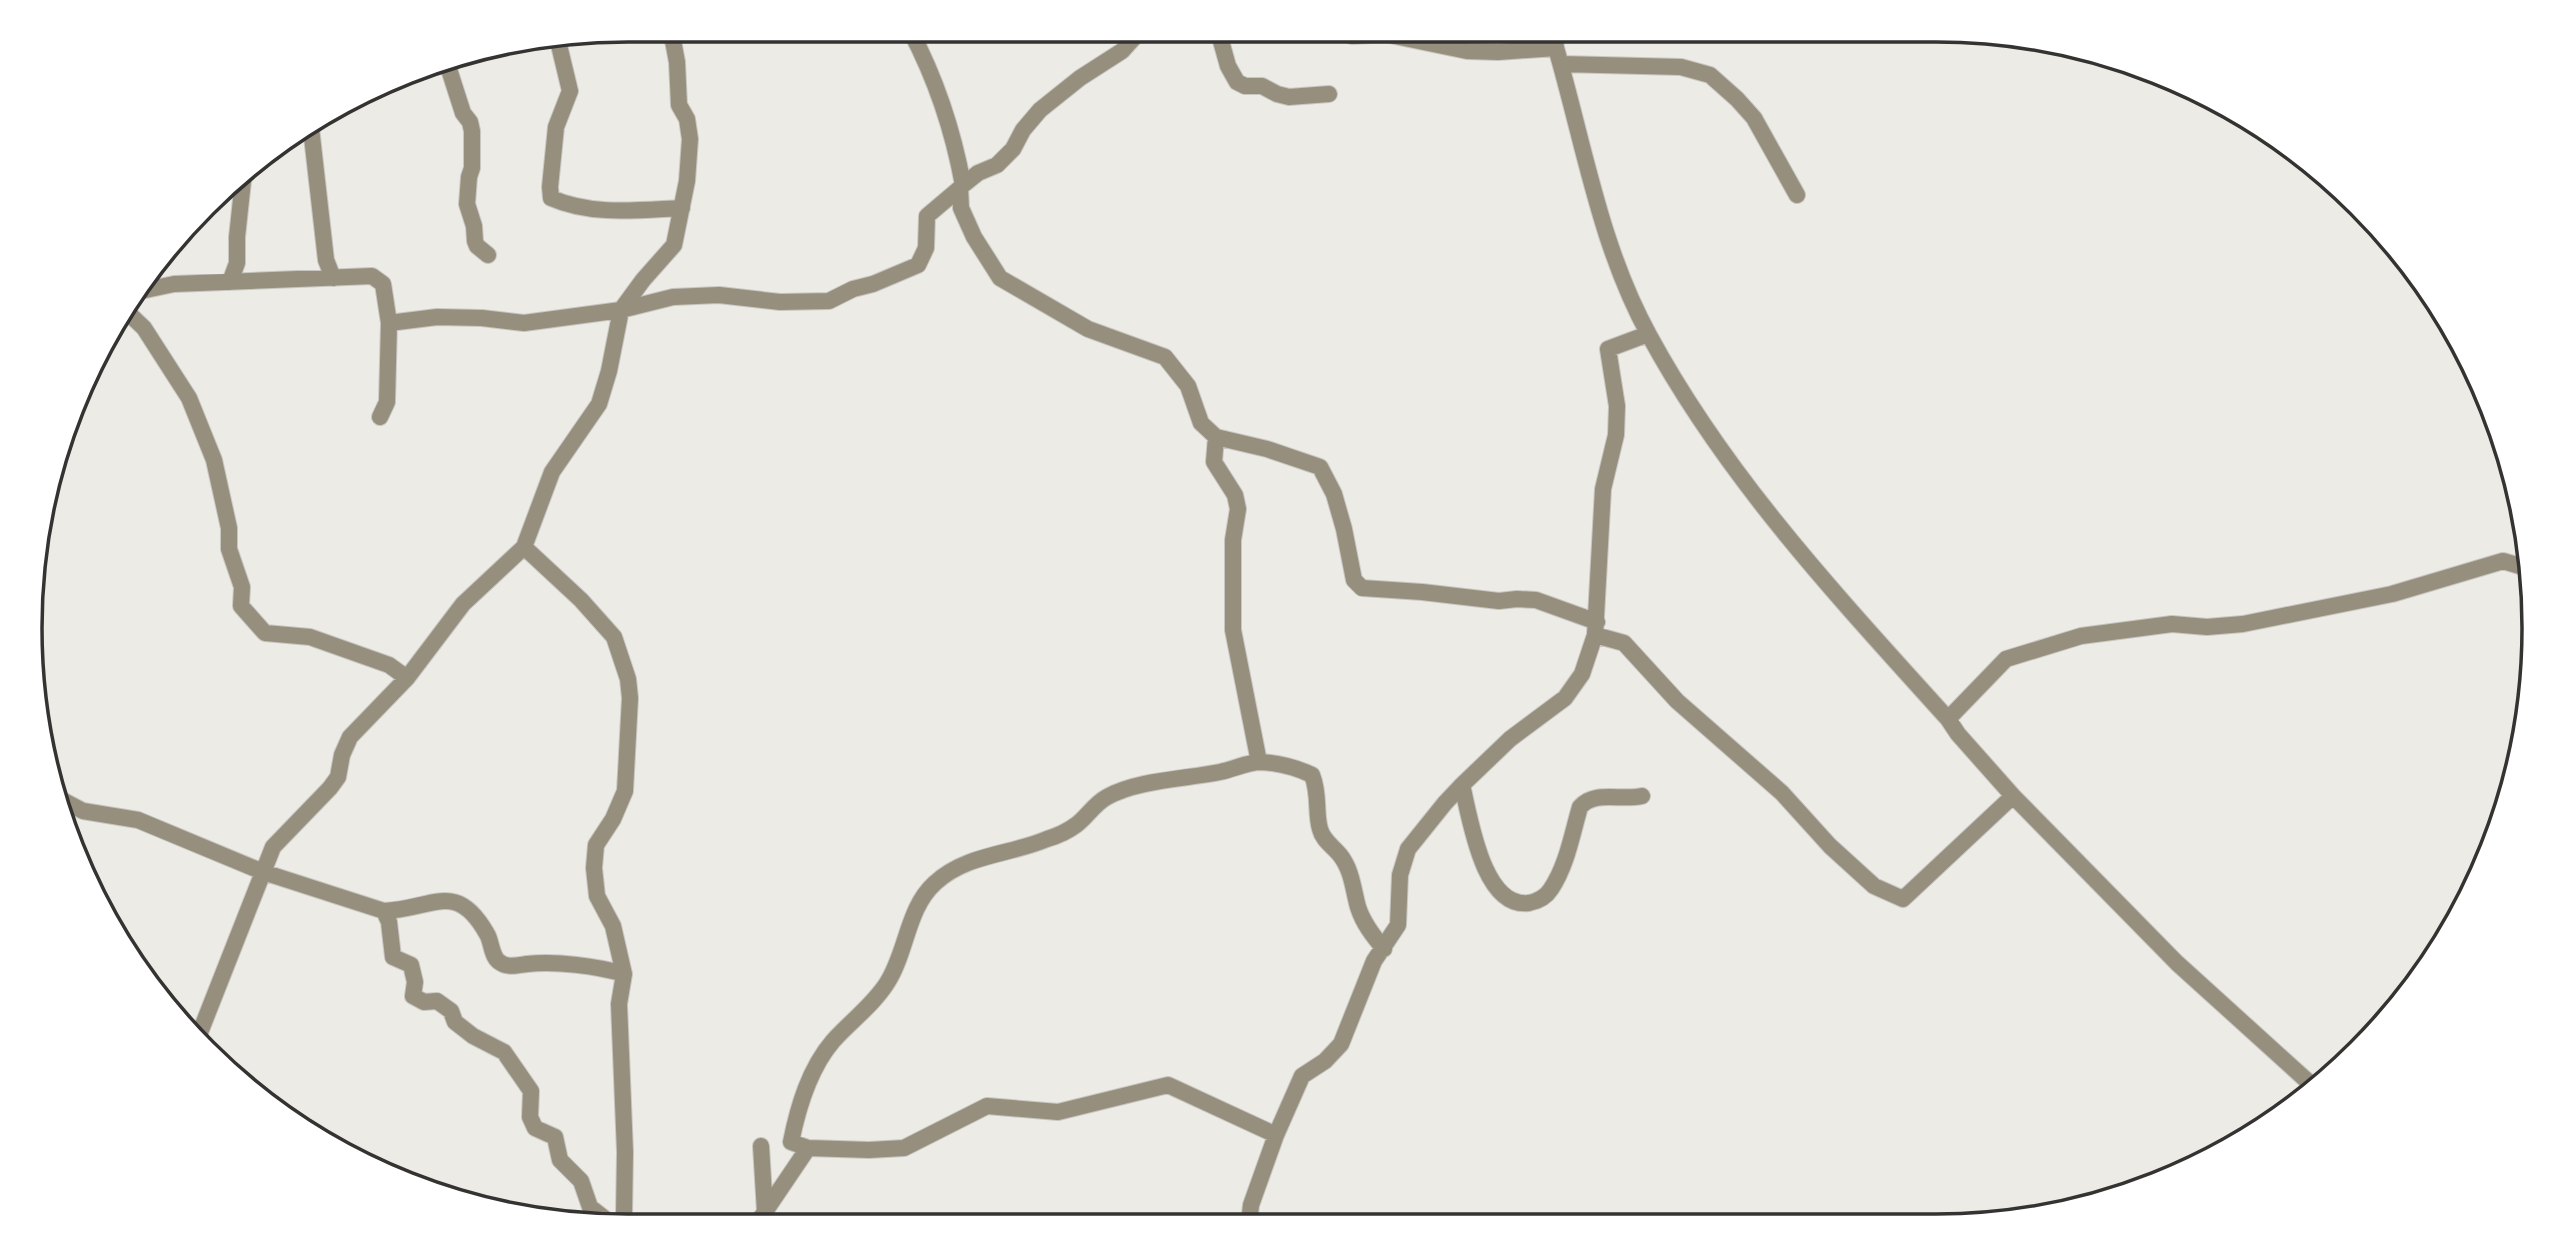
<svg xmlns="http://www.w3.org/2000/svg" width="2564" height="1256" font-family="'Public Sans',sans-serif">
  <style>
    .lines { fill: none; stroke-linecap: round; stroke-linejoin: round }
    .minor-casing { stroke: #c8c6c2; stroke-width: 18 }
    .minor { stroke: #968f7d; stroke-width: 16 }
    .rim { fill: none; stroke: #343331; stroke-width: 3.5 }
  </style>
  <rect width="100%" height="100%" fill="#edebe6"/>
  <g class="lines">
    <defs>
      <path id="minor" d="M910,30C936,79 953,130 963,185L960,188L961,208L974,237L1000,278L1088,329L1165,357L1188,386L1201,423L1216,437L1267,449L1320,467L1334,494L1344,529L1354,580L1362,588L1422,592L1499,601L1517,599L1536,600L1597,622
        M1215,30L1219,34L1228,66L1237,82L1245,86H1262L1277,94L1289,97L1329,94
        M1332,30L1352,36L1385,34L1467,51L1498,52L1556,48
        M1554,31L1556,48C1584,144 1600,246 1649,335C1727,479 1839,598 1948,719L1958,734L2013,796L2177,963L2315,1088
        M558,41L570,91L556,127L550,187L551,198C592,216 638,210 682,208
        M446,60L463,113L470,122L472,131V168L469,177L467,204L474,226L475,241L477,246L488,255
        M1561,64L1681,67L1710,75L1737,99L1754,118L1797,195
        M311,128L326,260L333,278
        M963,185L978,173L997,165L1013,149L1023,130L1040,110L1080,78L1122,51L1141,30
        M230,282L237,263V237L244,172
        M136,292L174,284L372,276L383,284L389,323L437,317L482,318L524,323L621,310L673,297L719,295L780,302L829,301L853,289L873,284L918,265L926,248L927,216L960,188
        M124,309L144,328L189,398L214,460L229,528V549L242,587L241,606L265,633L310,637L389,665L407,678L350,737L342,755L338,777L330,788L273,847L197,1040
        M380,417L387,402L389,323
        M1216,437L1214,462L1235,495L1238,509L1233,540V630L1259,762
        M524,547L581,600L614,637L628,679L630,698L625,791L613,819L596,845L594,868L597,896L613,926L624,974L619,1004L625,1152L624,1216L622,1225
        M1595,635L1624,643L1677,701L1782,793L1830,846L1874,886L1903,899L2013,796
        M407,678L463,604L524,547L552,472L599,404L609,371L621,310L643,280L674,245L687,181L690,139L687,119L679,105L677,62L671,30
        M1948,719L2006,659L2081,636L2172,624L2207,627L2243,624L2392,594L2503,561L2530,569
        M1642,796C1620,801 1595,790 1580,807C1572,834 1567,865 1551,889C1546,897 1539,901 1529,903C1483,909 1470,818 1462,785L1510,739L1565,698L1582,674L1595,635L1603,489L1616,435L1617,406L1608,349L1648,334
        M64,801L83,811L138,820L263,872L384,911L389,922L393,957L411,965L415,982L413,996L424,1002L437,1001L451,1011L455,1022L473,1036L504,1052L531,1091L530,1117L535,1128L555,1137L560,1160L581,1181L590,1207L613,1225
        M384,911C433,909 456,879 487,934C492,942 491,958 501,963C508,968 519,965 527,964C557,961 596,966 624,974
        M761,1146L765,1212
        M808,1148L791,1142C798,1107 809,1069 833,1041C851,1021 873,1005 887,983C907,952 907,908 935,883C966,854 1010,855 1047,839C1057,836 1068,831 1076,825C1087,817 1094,804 1107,797C1137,780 1186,779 1220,772C1234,769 1248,762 1261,762C1280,763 1295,767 1312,775C1320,795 1315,812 1320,829C1323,841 1333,846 1340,855C1352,870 1353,889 1358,907C1363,923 1373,936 1384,949
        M1249,1223L1251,1205L1276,1135L1302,1076L1325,1061L1341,1044L1374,961L1398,925L1400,875L1408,849L1445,803L1462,785
        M756,1225L808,1148L869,1150L904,1148L987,1106L1058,1112L1168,1085L1276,1135"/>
    </defs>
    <use href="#minor" class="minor-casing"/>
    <use href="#minor" class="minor"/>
  </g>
  <path d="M0 0H2564V1256H0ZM628 42H1936A586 586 0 0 1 2522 628V628A586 586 0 0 1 1936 1214H628A586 586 0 0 1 42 628V628A586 586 0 0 1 628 42Z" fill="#fff" fill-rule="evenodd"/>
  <path class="rim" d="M628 42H1936A586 586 0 0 1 2522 628V628A586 586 0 0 1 1936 1214H628A586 586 0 0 1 42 628V628A586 586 0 0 1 628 42Z"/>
</svg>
